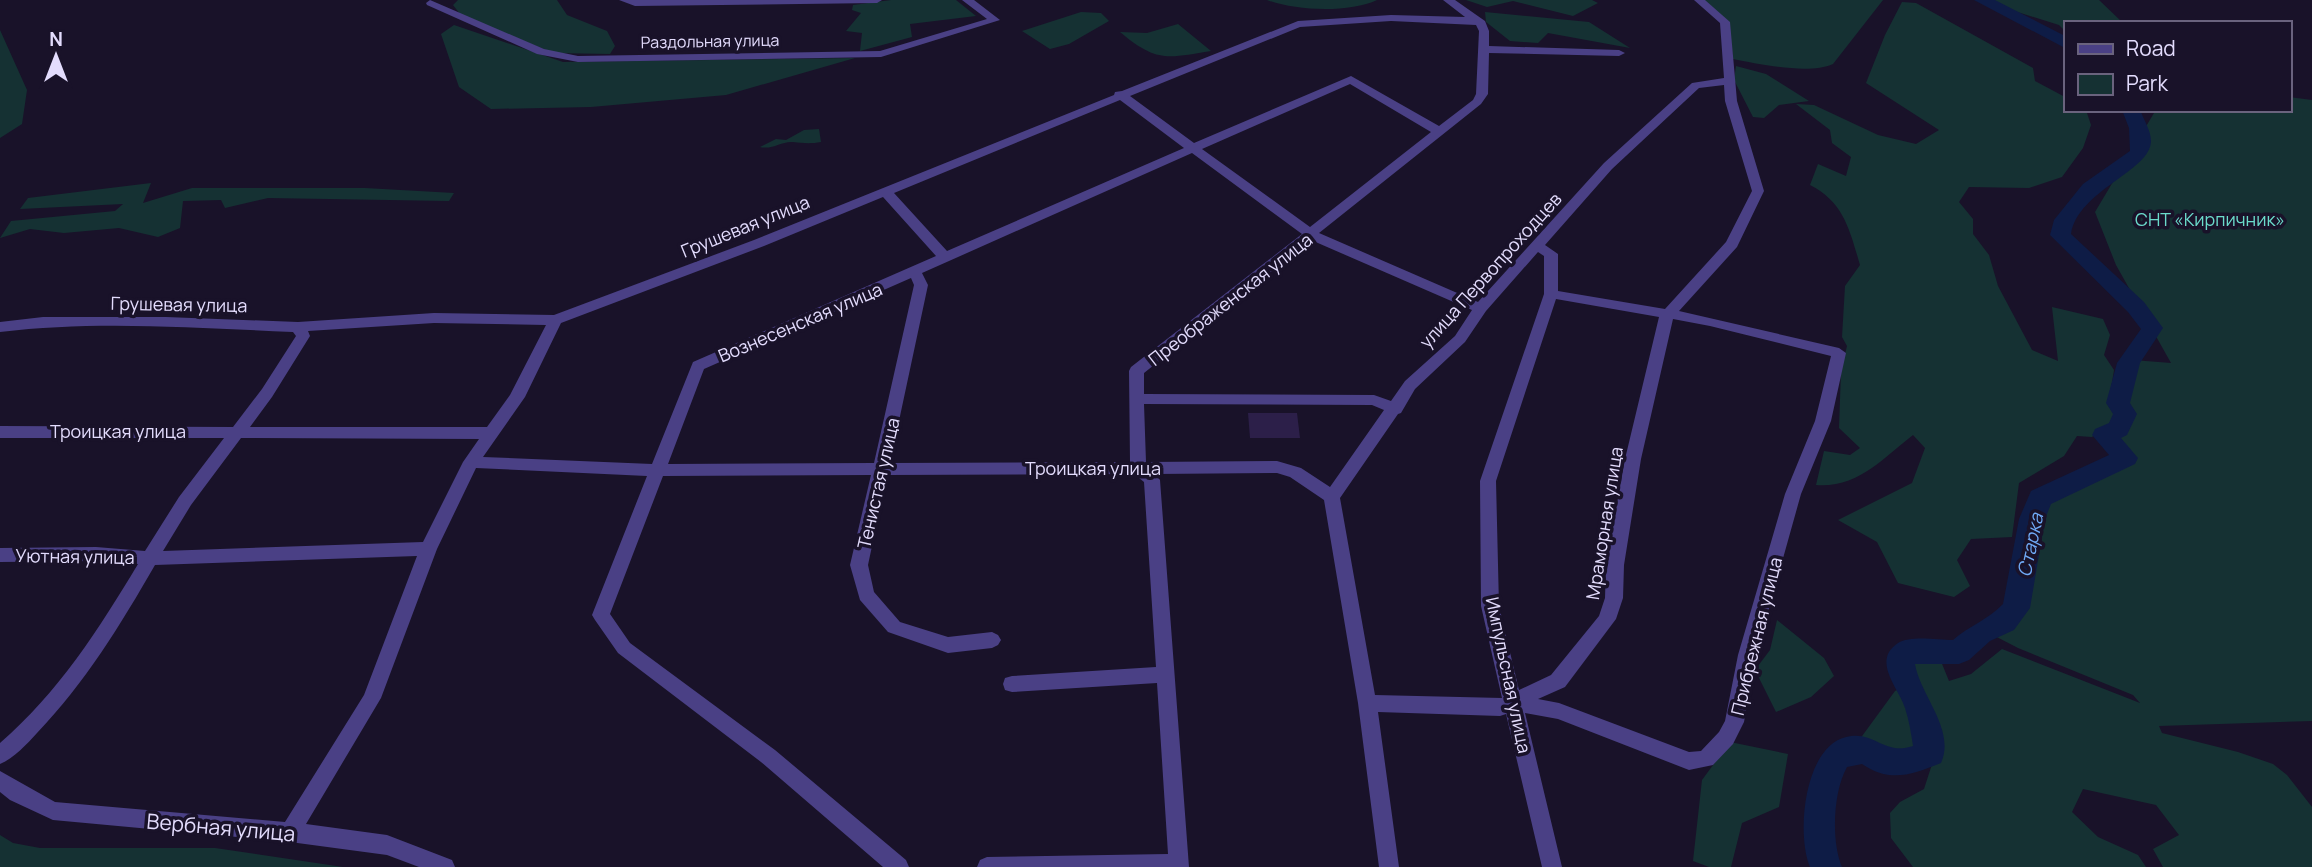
<svg xmlns="http://www.w3.org/2000/svg" width="2312" height="867" font-family="Manrope,sans-serif">
  <style>
    .green { fill: #153133 }
    .lines { fill: none; stroke-linecap: round; stroke-linejoin: round }
    .river { fill: #0e1c46; fill-rule: evenodd }
    .building { fill: #2c1f49 }
    .minor { fill: #4a4085; fill-rule: evenodd }
    .labels { text-anchor: middle; dominant-baseline: central; stroke-width: 7; stroke-linejoin: round; paint-order: stroke }
    .far-street-label { font-size: 16px; fill: #e3dcfd; stroke: #191229 }
    .park-label { font-size: 18px; fill: #6bdbcb; stroke: #191229 }
    .street-label { font-size: 18px; fill: #e3dcfd; stroke: #191229 }
    .water-label { font-size: 19px; font-style: italic; fill: #70aaf7; stroke: #191229 }
    .near-street-label { font-size: 21px; fill: #e3dcfd; stroke: #191229 }
  </style>
  <rect width="100%" height="100%" fill="#191229"/>
  <path class="green" d="M458,0H557L567,15L607,31L615,46L610,54L553,53L460,14L453,5Z
    M891,0H956L976,16L910,24L912,37L860,51L862,33L846,31L861,13L852,10L853,5Z
    M1267,0H1377C1350,13 1295,11 1267,0Z
    M1466,0H1592L1598,3L1573,16L1513,1L1487,7Z
    M1704,0H1883L1833,64C1808,75 1759,64 1733,59L1729,22Z
    M1979,0H2099L2123,23H2065V31L2059,25Z
    M1902,2L1916,3L2033,68L2035,81L2065,97V110H2086L2091,125L2083,148L2062,177L2029,188L1969,187L1959,202L1973,219V234L1989,255L1998,286L2032,350L2058,361L2052,307L2103,319L2110,335L2104,355L2114,370L2109,402L2117,410L2109,424L2092,437L2077,436L2064,456L2019,483L2012,537L1971,539L1957,560L1970,586L1954,597L1898,583L1877,542L1838,520L1912,483L1925,448L1913,435C1883,458 1859,488 1816,485L1824,451L1850,455L1860,448L1839,428L1841,371L1847,346L1842,337L1845,286L1860,265C1850,231 1844,202 1810,185L1818,164L1846,176L1851,157L1832,143L1830,130L1796,104L1814,105L1878,135L1916,144L1939,130L1866,83L1885,35Z
    M1081,12L1101,13L1109,21L1069,44L1050,49L1022,31Z
    M1485,12L1589,22L1630,48L1548,33L1538,43L1510,41L1486,22Z
    M1178,24L1211,51C1167,58 1157,63 1120,32L1147,33Z
    M454,25L563,62L855,58L726,95L591,107L491,109L459,87L441,34Z
    M0,30L27,90L22,124L0,138Z
    M1736,66L1766,74L1809,101L1779,105L1764,118L1753,117L1734,80Z
    M2289,97L2312,100V721L2159,726L2162,733L2238,752L2273,764L2287,775L2312,807V867H2163L2153,849L2179,835L2156,805L2083,789L2072,812L2098,837L2138,855L2146,867H1913L1891,838L1890,813L1900,802L1924,789L1935,755L1924,699L1905,674L1903,663L1909,655L1938,654L1949,681L1971,674L2002,649L2140,703L2133,695L2018,648L1989,633L2022,613L2029,577L2023,571L2032,519L2040,498L2126,458L2104,435L2118,429L2124,414L2118,403L2121,376L2133,360L2171,363L2116,265L2095,212L2154,113L2151,110H2289Z
    M819,129L821,142C810,144 803,143 793,142C781,141 773,150 760,147L776,139L786,140L804,130Z
    M151,183L143,203L192,188H365L454,193L449,201L268,198L225,208L221,200L183,201L180,228L158,237L119,228L64,233L30,229L0,238L11,221L115,211L123,204L20,209L28,198Z
    M1777,620L1824,658L1834,676L1811,697L1776,712L1755,670L1770,650Z
    M1904,687L1917,704L1928,752L1888,761L1857,743L1895,691Z
    M1730,742L1788,754L1779,807L1742,823L1731,867H1709L1693,861L1702,780Z
    M0,835L13,843L40,848H215L343,867H0Z"/>
  <g class="lines">
    <path class="river" d="M1974,0H1995L2065,36V48Z
      M2122,110H2140C2144,120 2151,131 2151,141C2151,171 2078,190 2071,234L2144,302L2163,328L2140,363L2130,403L2137,414L2127,435L2121,438L2138,458L2135,464L2051,504L2045,519L2030,608L2014,630L1990,641L1969,660L1959,664H1915C1920,695 1956,730 1941,763C1911,775 1890,783 1862,764L1847,767C1833,792 1831,841 1842,867H1810C1796,834 1804,747 1846,737C1875,730 1883,756 1913,746C1911,733 1909,720 1905,708C1899,688 1871,661 1898,643C1911,635 1938,640 1953,640C1969,626 1989,619 2003,604L2019,519L2031,491L2109,455L2092,435L2095,429L2109,423L2113,414L2106,403L2117,363L2141,329L2128,312L2050,235L2054,220L2083,184L2130,151L2129,128Z"/>
  </g>
  <path class="building" d="M1248,413H1297L1300,438H1250Z"/>
  <g class="lines">
    <path class="minor" d="M430,0L544,49L578,56L880,51L987,19L962,0H974L1000,20L881,57L578,62L537,54L427,5L426,3Z
      M619,0H882L877,3L635,6Z
      M1443,0H1455L1485,21L1489,31V46L1619,50L1625,53L1619,56L1489,53L1488,94L1481,104L1319,233L1478,302L1604,163L1692,83L1724,78L1720,23L1694,0H1705L1730,22L1737,101L1764,191L1737,247L1679,311L1839,348L1846,353L1831,421L1801,494L1756,655L1744,722L1733,744L1713,765L1689,770L1558,719L1525,713L1562,867H1542L1506,714L1500,716L1378,712L1399,867H1379L1358,703L1324,500L1290,477L1277,473L1155,474L1160,480L1189,867H977L980,860L987,857L1168,854L1157,683L1012,692L1005,690L1003,684L1005,678L1012,676L1156,667L1144,482L1134,474L887,475L868,565L874,592L900,622L948,637L992,632L998,635L1001,640L998,645L992,648L948,653L888,632L860,600L850,565L871,475L663,476L610,614L630,643L775,750L906,860L909,867H883L761,762L618,653L595,620L592,615L647,476L476,468L437,549L381,698L306,824L387,835L452,860L455,867H419L387,855L290,842L53,820L10,800L0,792V771L55,802L285,822L364,695L417,556L155,565C121,624 85,683 37,733C27,744 14,758 0,764V743C58,693 99,629 138,564L96,561L0,562V548L96,547L145,551L179,497L224,438H0V426L233,427L262,389L296,336L293,332C196,328 97,320 0,332V322L43,317H166L298,322L434,313L554,315L754,240L1114,95L1115,92L1122,91L1298,21L1391,15L1465,17ZM1391,21L1476,25L1479,31L1476,94L1473,100L1439,126L1351,76L1194,143L1130,96L1300,27ZM1350,84L1431,132L1310,227L1202,149ZM1724,85L1725,101L1752,191L1726,242L1665,309L1558,291V254L1545,245L1612,169L1699,88ZM1120,100L1184,148L947,251L894,193ZM1192,153L1302,234L1131,367L1129,371L1130,462L890,463L928,285L922,273ZM883,197L936,256L693,362L652,464L483,457L525,397L561,323L764,246ZM1311,240L1472,310L1455,336L1405,381L1391,401L1374,395L1144,394V373ZM1538,252L1544,256V294L1480,481L1481,606L1502,698L1375,695L1340,498L1398,414L1401,413L1415,389L1465,342L1486,311ZM911,278L914,285L874,463L668,464L704,369ZM1556,299L1659,317L1625,459L1606,565L1605,598L1599,616L1551,675L1519,690L1499,606L1496,481ZM1673,319L1710,326L1831,356L1815,421L1785,494L1738,655L1725,721L1719,732L1701,751L1689,752L1559,703L1538,699L1565,687L1616,619L1623,598L1624,565L1641,459ZM434,323L546,325L510,395L487,427H250L272,397L310,336L308,331ZM1144,404L1372,405L1384,410L1330,487L1301,468L1277,461L1146,462ZM241,438L479,439L463,462L423,542L163,551L191,505Z"/>
  </g>
  <g class="labels">
    <g class="far-street-label">
      <text transform="translate(710 41) rotate(-1)">Раздольная улица</text>
    </g>
    <g class="park-label">
      <text x="2210" y="219">СНТ «Кирпичник»</text>
    </g>
    <g class="street-label">
      <text transform="translate(745 226) rotate(-22)">Грушевая улица</text>
      <text transform="translate(1490 270) rotate(-48)">улица Первопроходцев</text>
      <text transform="translate(1230 299) rotate(-38)">Преображенская улица</text>
      <text transform="translate(179 304) rotate(1)">Грушевая улица</text>
      <text transform="translate(800 322) rotate(-23)">Вознесенская улица</text>
      <text x="118" y="431">Троицкая улица</text>
      <text x="1093" y="468">Троицкая улица</text>
      <text transform="translate(878 483) rotate(-77)">Тенистая улица</text>
      <text transform="translate(1604 523) rotate(-81)">Мраморная улица</text>
      <text transform="translate(75 556) rotate(1)">Уютная улица</text>
      <text transform="translate(1756 636) rotate(-76)">Прибрежная улица</text>
      <text transform="translate(1509 675) rotate(78)">Импульсная улица</text>
    </g>
    <g class="water-label">
      <text transform="translate(2030 545) rotate(-78)">Старка</text>
    </g>
    <g class="near-street-label">
      <text transform="translate(221 827) rotate(5)">Вербная улица</text>
    </g>
  </g>
  <rect x="2064" y="21" width="228" height="91" fill="#191229" stroke="#6a637e" stroke-width="2"/>
  <rect x="2078" y="44" width="35" height="10" fill="#4a4085" stroke="#6a637e" stroke-width="2"/>
  <text x="2126" y="56" font-size="21" fill="#e3dcfd">Road</text>
  <rect x="2078" y="74" width="35" height="21" fill="#153133" stroke="#6a637e" stroke-width="2"/>
  <text x="2126" y="91" font-size="21" fill="#e3dcfd">Park</text>
  <g transform="translate(56 56)" stroke="#191229" stroke-width="5" paint-order="stroke">
  <path d="M0-5L12 26L0 18L-12 26Z" fill="#e3dcfd"/>
  <text y="-10" font-size="19" font-weight="bold" text-anchor="middle" fill="#e3dcfd">N</text>
  </g>
</svg>
